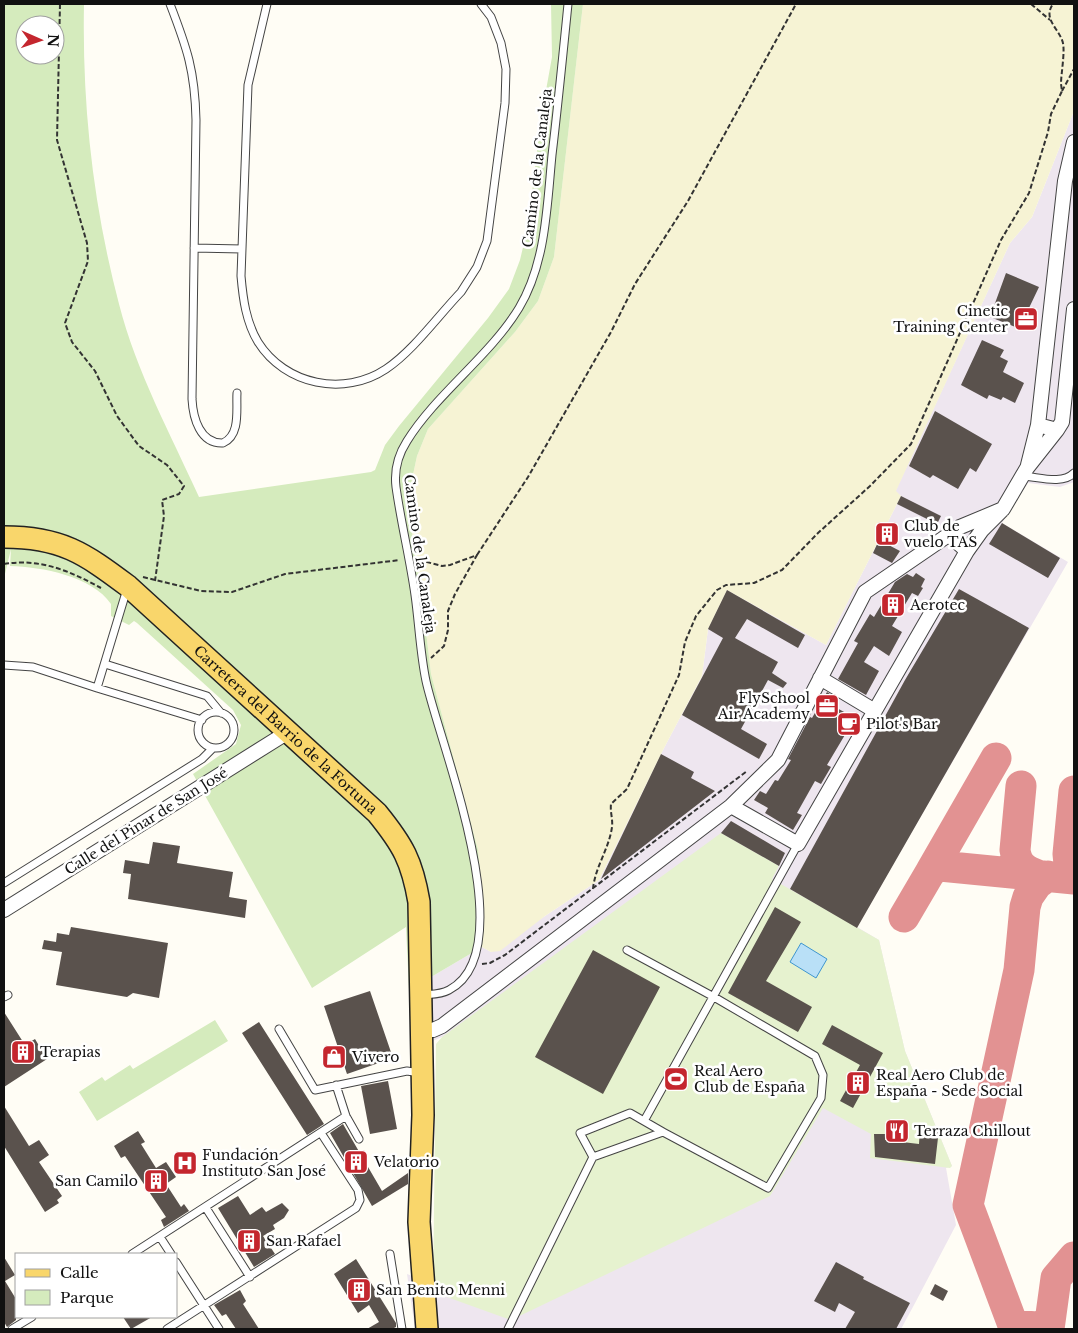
<svg xmlns="http://www.w3.org/2000/svg" width="1078" height="1333" font-family="'Libre Baskerville',serif">
  <style>
    .industrial { fill: #eee6ef }
    .farmland { fill: #f6f3d4 }
    .green { fill: #d5ebbd; fill-rule: evenodd }
    .pitch { fill: #e6f2cf }
    .water { fill: #b9e0f7; stroke: #3f96cf }
    .lines { fill: none; stroke-linecap: round; stroke-linejoin: round }
    .taxiway { stroke: #e29292; stroke-width: 31 }
    .building { fill: #5a524d }
    .lane-casing { stroke: #444; stroke-width: 9 }
    .street-casing { stroke: #444; stroke-width: 16 }
    .primary-casing { stroke: #222; stroke-width: 24 }
    .path { stroke: #333; stroke-width: 2; stroke-dasharray: 5 2.5; stroke-linecap: butt }
    .lane { stroke: #fff; stroke-width: 7 }
    .street { stroke: #fff; stroke-width: 14 }
    .primary { stroke: #f9d66b; stroke-width: 21 }
    .labels { text-anchor: middle; dominant-baseline: central; stroke-width: 5; stroke-linejoin: round; paint-order: stroke }
    .street-label { font-size: 14px; fill: #111; stroke: #fff }
    .poi-label { font-size: 14px; fill: #111; stroke: #fff; text-anchor: start }
  </style>
  <rect width="100%" height="100%" fill="#fffdf5"/>
  <path class="industrial" d="M1074,111V482L1060,487L1028,483L1002,523L1068,562L857,927L879,940L905,1051L952,1166L946,1168L956,1225L914,1305L901,1329H415L407,1274L433,1284L442,1037L411,1050L409,990L482,947L491,952L599,880L663,750L702,676L708,629L727,590L826,645L901,496L895,492L1010,243L1032,217Z"/>
  <path class="farmland" d="M583,4H1074V111L1032,217L1010,243L896,491L901,496L826,645L727,590L708,629L702,676L663,750L599,880L545,916L500,951L491,952L482,947L484,916L478,850L431,674L421,589L409,515L411,484L417,456L428,429L515,332L538,301L554,257Z"/>
  <path class="green" d="M4,4H84C82,106 93,205 119,304C136,371 171,435 199,497L371,472L375,470L385,445L399,426L488,318L509,289L520,260L528,226L541,118L552,57L551,4H583L554,257L538,301L515,332L428,429L417,456L411,484L409,515L421,589L431,674L478,850L484,916L482,947L409,990L406,927L312,988L193,774L236,744L241,725L233,710L137,623L134,621L129,625L111,616V604C92,576 42,567 10,566L11,549L4,578ZM25,25H55V55H25Z
    M215,1020L228,1041L97,1121L79,1092L102,1077L105,1081L130,1065L133,1069Z"/>
  <path class="pitch" d="M721,833L779,866L772,879L879,940L905,1051L952,1166L950,1168L870,1158L871,1134L823,1108L770,1196L511,1320L433,1292L436,1044L442,1037Z"/>
  <path class="water" d="M801,943L827,959L816,978L790,962Z"/>
  <g class="lines">
    <path class="taxiway" d="M1021,786L1015,850C1017,865 1024,870 1038,875
      M1074,791L1068,854L1069,864L1074,872
      M931,871L996,758
      M1048,876L1037,884L1028,897L1025,907L1019,970L968,1205L1013,1325L1049,1328
      M904,917L931,871L940,866L1074,879
      M1049,1329L1056,1278L1074,1257"/>
  </g>
  <path class="building" d="M1006,273L1039,287L1029,308L1034,310L1026,331L990,317Z
    M982,340L1004,350L1000,357L1008,361L1003,372L1024,383L1015,403L1003,397L1001,400L989,395L987,399L961,385Z
    M935,411L992,444L976,472L970,468L958,489L933,475L930,478L909,466Z
    M901,496L941,516L937,524L897,504Z
    M1002,523L1060,558L1048,578L989,544Z
    M879,540L900,551L892,563L873,553Z
    M916,573L925,579L921,587L923,588L918,596L912,593L892,626L902,632L889,656L874,646L864,662L879,671L866,695L838,679L858,643L854,641L870,614L874,617L895,582L907,574L913,577Z
    M959,589L1029,628L857,928L790,889L905,680Z
    M727,590L805,635L798,648L747,619L735,638L778,662L772,673L787,683L783,688L768,680L741,729L767,744L759,759L682,715L723,638L708,629Z
    M827,692L839,700L835,707L855,718L827,765L831,767L821,784L815,781L797,813L802,815L793,830L765,813L768,808L754,800L760,791L766,794L775,780L778,781L791,760L788,759L810,717L812,718Z
    M661,754L694,772L691,778L715,791L601,879Z
    M731,821L785,853L779,866L721,833Z
    M153,842L180,846L177,863L233,872L229,897L247,900L245,918L128,899L131,874L123,873L125,860L149,864Z
    M775,907L801,922L766,981L812,1007L798,1032L728,993Z
    M71,927L168,943L159,998L133,993L127,997L56,985L62,952L42,949L44,940L56,942L57,933L69,935Z
    M593,950L660,987L603,1094L535,1057Z
    M370,991L393,1058L347,1074L324,1006Z
    M4,1012L25,1045L35,1039L47,1059L4,1087Z
    M259,1022L324,1124L307,1135L242,1033Z
    M832,1025L883,1053L853,1108L840,1101L860,1065L822,1044Z
    M388,1081L397,1129L370,1134L361,1086Z
    M4,1106L29,1146L39,1140L49,1155L39,1162L62,1196L57,1200L59,1203L45,1212L4,1146Z
    M343,1124L382,1191L408,1173V1184L372,1206L330,1133Z
    M920,1127L939,1129L935,1164L875,1157L874,1134H885V1140L919,1144Z
    M138,1131L145,1142L141,1144L156,1168L166,1162L176,1177L166,1184L181,1207L184,1204L189,1211L164,1227L161,1220L166,1217L125,1156L121,1158L114,1146Z
    M238,1196L250,1215L262,1207L266,1212L282,1203L289,1210L284,1218L273,1225L275,1229L263,1236L275,1254L254,1267L218,1208Z
    M4,1257L15,1275L5,1281L16,1299V1320L7,1327L4,1322Z
    M356,1259L396,1323V1327L392,1329H367L379,1322L369,1305L358,1313L334,1274Z
    M836,1262L864,1277L863,1279L910,1303L896,1329H845L855,1312L839,1303L835,1312L814,1301Z
    M935,1284L948,1291L943,1301L930,1294Z
    M240,1290L246,1301L243,1304L259,1329H236L226,1314L222,1316L214,1305Z
    M123,1317H152L131,1329Z"/>
  <g class="lines">
    <defs>
      <path id="lane" d="M170,4C187,48 195,71 196,120L192,399C193,418 200,444 223,443C241,435 236,409 237,393
        M267,4L248,85L241,276C243,299 246,322 258,342C285,385 344,397 386,369C413,351 438,316 461,292L477,267L487,241L505,103L506,69L501,43L491,17L481,4
        M194,248L242,249
        M1023,476C1039,477 1062,485 1074,473
        M105,664L207,696L221,713
        M4,665L33,667L97,688L127,589
        M97,688L202,720
        M198 730a18 18 0 1 1 36 0a18 18 0 1 1-36 0Z
        M4,883L202,759L213,748
        M627,950L714,997L815,1056L823,1075L821,1098L768,1188L663,1132
        M422,995C431,994 440,995 449,990C525,951 439,742 426,681C420,652 419,623 415,595C410,559 401,523 396,487C394,471 398,455 407,441C436,394 490,356 519,308C546,263 547,206 552,155C558,105 563,54 568,4
        M4,997L8,995
        M279,1029L315,1090L407,1071L420,1073
        M336,1085L346,1116L359,1139
        M644,1121L798,844
        M206,1208L250,1277
        M160,1237L171,1254
        M132,1254L346,1116
        M390,1254L402,1329
        M176,1262L219,1329
        M12,1329L32,1317
        M167,1329L356,1208L360,1200L358,1190L321,1133
        M508,1329L593,1157L663,1132L630,1113L580,1133L593,1157"/>
      <path id="street" d="M1074,142L1065,181L1038,425L1057,430L1062,422L1074,309
        M1028,465L1038,425
        M949,535L967,551
        M820,678L875,711
        M731,806L798,844L967,551L982,530L1003,509L1027,468L1057,430
        M4,910L288,732
        M422,1030H433L442,1026L731,806L778,760L865,592L960,527L1003,509"/>
      <g id="primary">
        <path id="s1" d="M4,537C61,537 84,553 128,586L377,813C403,845 412,861 419,902L423,1115L419,1222L427,1329"/>
      </g>
    </defs>
    <use href="#lane" class="lane-casing"/>
    <use href="#street" class="street-casing"/>
    <use href="#primary" class="primary-casing"/>
    <path class="path" d="M60,4L57,140L87,243L88,261L65,323L72,342L95,371L117,416L139,446L167,465L184,486L179,494L162,500L164,516L155,581
      M1031,4L1050,20
      M1062,91L1074,69
      M477,555L528,477L611,332L635,284L688,201L796,4
      M419,560L442,566L450,565L477,555L455,594L448,611V630L444,646L431,658
      M4,564C40,558 70,571 101,588
      M143,577L201,591L232,592L285,574L400,560
      M593,889C595,867 609,849 612,827C613,819 610,812 611,804L627,789L679,675L685,642L696,616L717,590L726,585L754,583L782,570L818,533L870,486L911,444L1001,240L1029,193L1048,132L1051,114L1062,91L1061,84C1061,73 1066,48 1062,40C1057,27 1043,18 1053,4
      M482,964L490,963L505,955L747,771"/>
    <use href="#lane" class="lane"/>
    <use href="#street" class="street"/>
    <use href="#primary" class="primary"/>
  </g>
  <defs>
    <symbol id="office-square" viewBox="-11 -11 22 22"><rect x="-9" y="-9" width="18" height="18" rx="4" fill="#c4262e" stroke="#fff"/><path d="M-6-3h4V-5.5h4V-3h4V5H-6ZM-1-4.5V-3h2v-1.5ZM-6 0V1H6V0Z" fill="#fff"/></symbol>
    <symbol id="building-square" viewBox="-11 -11 22 22"><rect x="-9" y="-9" width="18" height="18" rx="4" fill="#c4262e" stroke="#fff"/><path d="M-4-6H4V6H1V3H-1V6H-4ZM-2.5-4.3h1.7v1.8h-1.7ZM.8-4.3h1.7v1.8H.8ZM-2.5-1h1.7V.8h-1.7ZM.8-1h1.7V.8H.8Z" fill="#fff"/></symbol>
    <symbol id="cafe-square" viewBox="-11 -11 22 22"><rect x="-9" y="-9" width="18" height="18" rx="4" fill="#c4262e" stroke="#fff"/><path d="M-5.5-4.5H6V0H3Q3 3.5 0 3.5H-2.5Q-5.5 3.5-5.5 0ZM3-3.2v2h1.7v-2ZM-6 4.5H4V6H-6Z" fill="#fff"/></symbol>
    <symbol id="shop-square" viewBox="-11 -11 22 22"><rect x="-9" y="-9" width="18" height="18" rx="4" fill="#c4262e" stroke="#fff"/><path d="M-5-2.5h2.3a2.7 3.5 0 0 1 5.4 0H5L5.5 6h-11ZM-1.5-2.5h3a1.5 2.3 0 0 0-3 0Z" fill="#fff"/></symbol>
    <symbol id="stadium-square" viewBox="-11 -11 22 22"><rect x="-9" y="-9" width="18" height="18" rx="4" fill="#c4262e" stroke="#fff"/><path d="M0-5a6.5 5 0 1 0 0 10a6.5 5 0 1 0 0-10ZM-3.5-1.8h7v3.6h-7Z" fill="#fff"/></symbol>
    <symbol id="restaurant-square" viewBox="-11 -11 22 22"><rect x="-9" y="-9" width="18" height="18" rx="4" fill="#c4262e" stroke="#fff"/><path d="M-5-6h1v4h1v-4h1v4h1v-4h1v5L-1.5 .5V6h-2V.5L-5-1ZM5-6V6H3V1.5H1.5Q1.5-4 5-6Z" fill="#fff"/></symbol>
    <symbol id="hospital-square" viewBox="-11 -11 22 22"><rect x="-9" y="-9" width="18" height="18" rx="4" fill="#c4262e" stroke="#fff"/><path d="M-5-5h3v3.5h4V-5h3V5h-3V1.5h-4V5h-3Z" fill="#fff"/></symbol>
  </defs>
  <g fill-rule="evenodd">
    <use href="#office-square" x="1012" y="305" width="28" height="28"/>
    <use href="#building-square" x="873" y="520" width="28" height="28"/>
    <use href="#building-square" x="879" y="591" width="28" height="28"/>
    <use href="#office-square" x="813" y="692" width="28" height="28"/>
    <use href="#cafe-square" x="835" y="710" width="28" height="28"/>
    <use href="#building-square" x="9" y="1038" width="28" height="28"/>
    <use href="#shop-square" x="320" y="1043" width="28" height="28"/>
    <use href="#stadium-square" x="662" y="1065" width="28" height="28"/>
    <use href="#building-square" x="844" y="1069" width="28" height="28"/>
    <use href="#restaurant-square" x="883" y="1117" width="28" height="28"/>
    <use href="#building-square" x="342" y="1148" width="28" height="28"/>
    <use href="#hospital-square" x="171" y="1149" width="28" height="28"/>
    <use href="#building-square" x="142" y="1167" width="28" height="28"/>
    <use href="#building-square" x="235" y="1227" width="28" height="28"/>
    <use href="#building-square" x="345" y="1276" width="28" height="28"/>
  </g>
  <g class="labels">
    <g class="street-label">
      <text transform="translate(537 168) rotate(-83)">Camino de la Canaleja</text>
      <text transform="translate(420 554) rotate(82)">Camino de la Canaleja</text>
      <text stroke="none"><textPath href="#s1" startOffset="350">Carretera del Barrio de la Fortuna</textPath></text>
      <text transform="translate(146 821) rotate(-32)">Calle del Pinar de San José</text>
    </g>
    <g class="poi-label">
      <text x="1008" y="311" text-anchor="end">Cinetic<tspan x="1008" dy="16">Training Center</tspan></text>
      <text x="904" y="526">Club de<tspan x="904" dy="16">vuelo TAS</tspan></text>
      <text x="910" y="605">Aerotec</text>
      <text x="810" y="698" text-anchor="end">FlySchool<tspan x="810" dy="16">Air Academy</tspan></text>
      <text x="866" y="724">Pilot's Bar</text>
      <text x="40" y="1052">Terapias</text>
      <text x="352" y="1057">Vivero</text>
      <text x="694" y="1071">Real Aero<tspan x="694" dy="16">Club de España</tspan></text>
      <text x="876" y="1075">Real Aero Club de<tspan x="876" dy="16">España - Sede Social</tspan></text>
      <text x="914" y="1131">Terraza Chillout</text>
      <text x="202" y="1155">Fundación<tspan x="202" dy="16">Instituto San José</tspan></text>
      <text x="374" y="1162">Velatorio</text>
      <text x="138" y="1181" text-anchor="end">San Camilo</text>
      <text x="266" y="1241">San Rafael</text>
      <text x="376" y="1290">San Benito Menni</text>
    </g>
  </g>
  <rect width="1078" height="1333" fill="none" stroke="#111111" stroke-width="10"/>
  <rect x="15" y="1253" width="162" height="65" fill="#ffffff" stroke="#a0a0a0"/>
  <rect x="25" y="1269" width="25" height="8" fill="#f9d66b" stroke="#a0a0a0"/>
  <text x="60" y="1278" font-size="15" fill="#111111">Calle</text>
  <rect x="25" y="1290" width="25" height="15" fill="#d5ebbd" stroke="#a0a0a0"/>
  <text x="60" y="1303" font-size="15" fill="#111111">Parque</text>
  <g transform="translate(40 40) rotate(92)"><circle r="24" fill="#ffffff" stroke="#a0a0a0"/>
  <path d="M0-4L9 19L0 12L-9 19Z" fill="#c4262e"/>
  <text y="-8" font-size="14" font-weight="bold" text-anchor="middle" fill="#111111">N</text>
  </g>
</svg>
